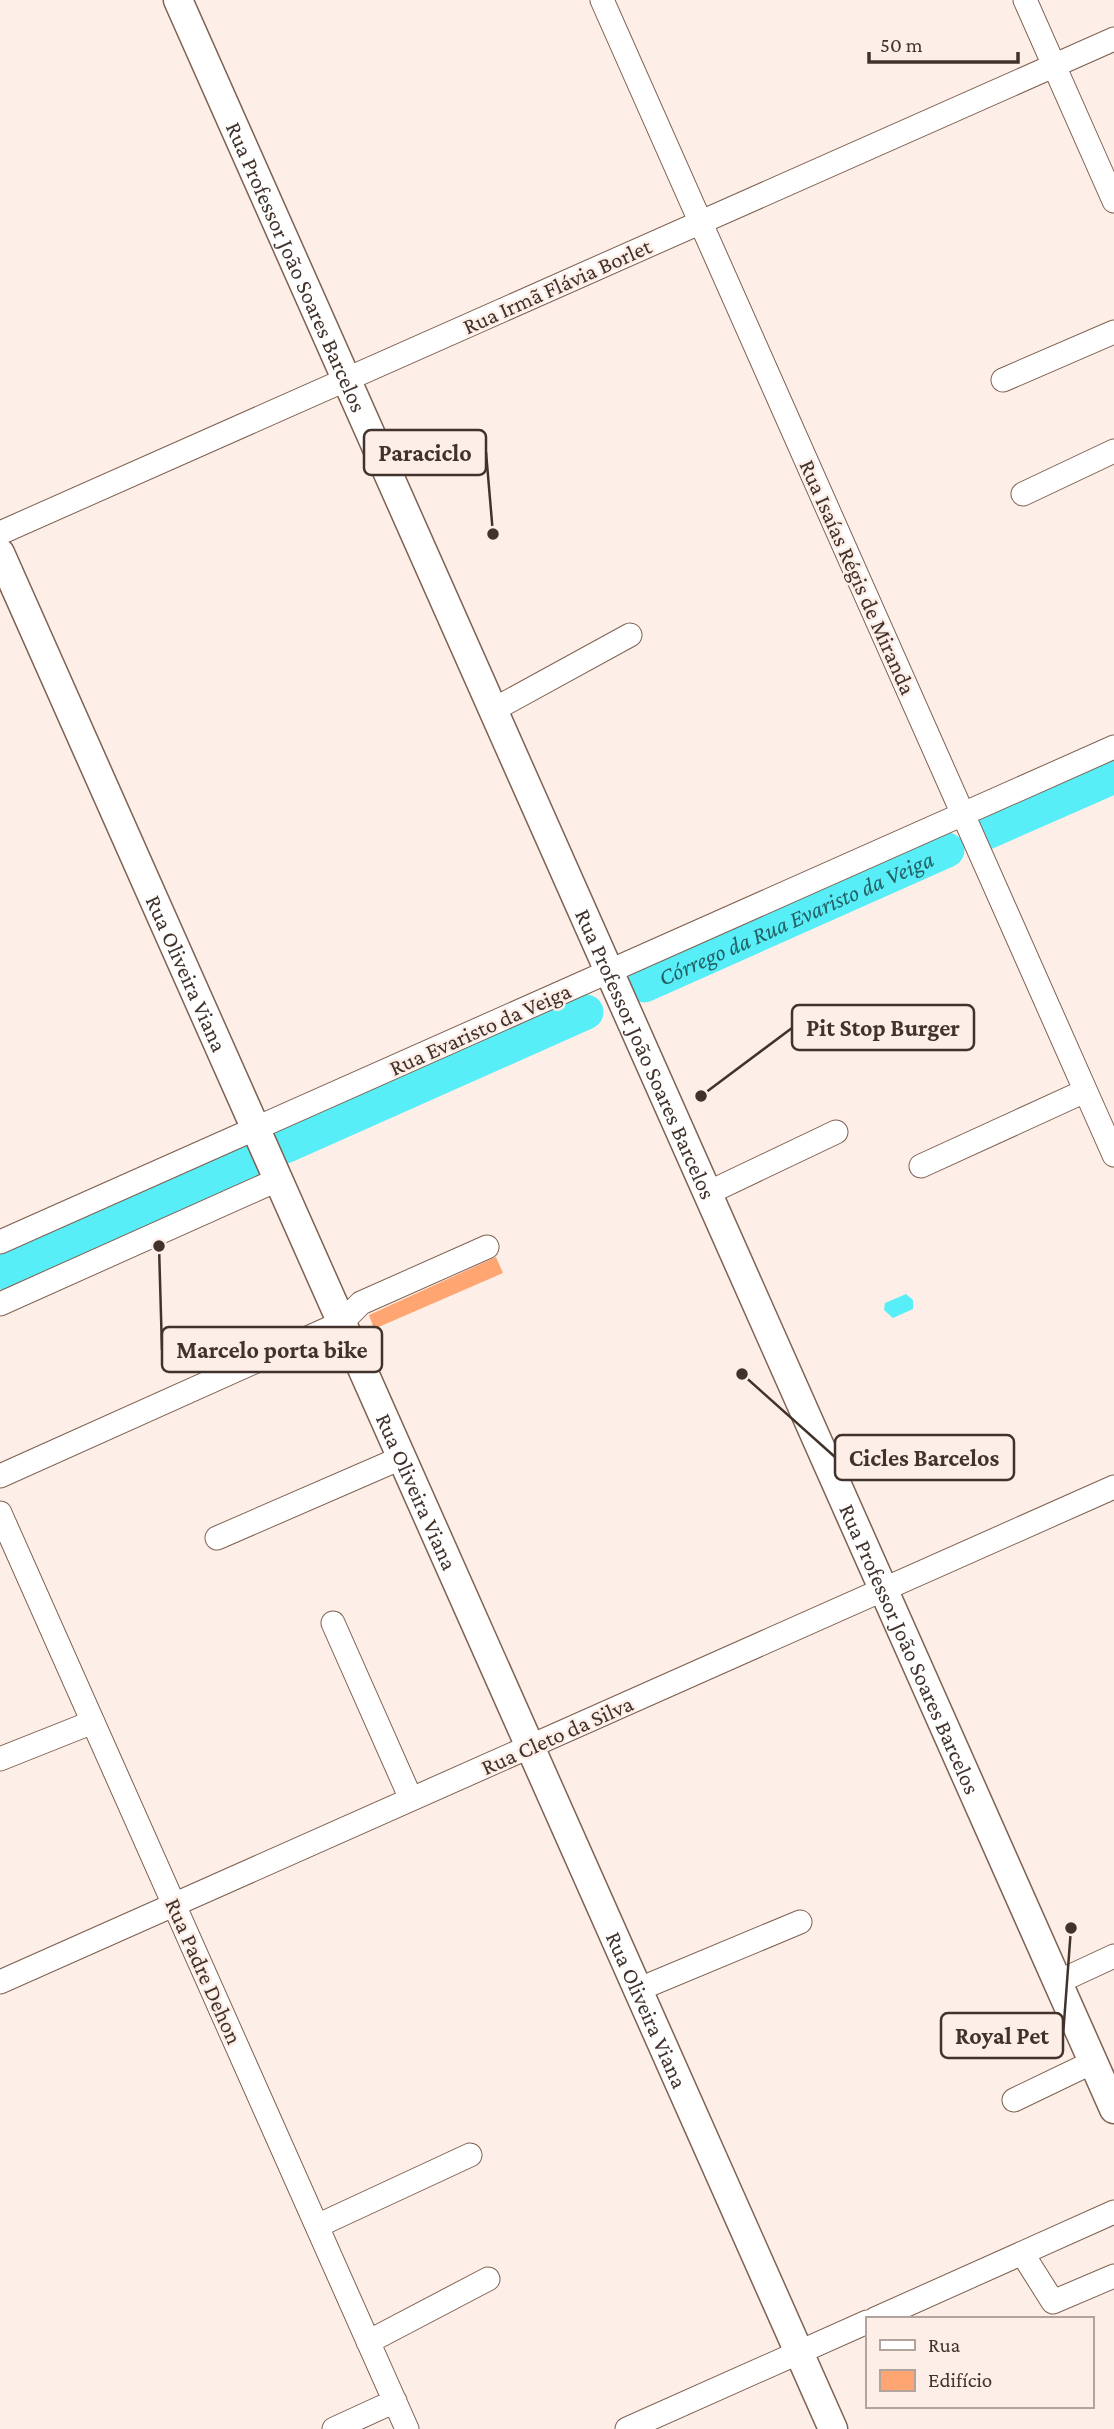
<svg xmlns="http://www.w3.org/2000/svg" width="1114" height="2429" font-family="'Crimson Pro',serif">
  <style>
    .water { fill: #58eef7 }
    .lines { fill: none; stroke-linecap: round; stroke-linejoin: round }
    .river { stroke: #58eef7; stroke-width: 35 }
    .building { fill: #fea572 }
    .minor-casing { stroke: #7f6151; stroke-width: 25 }
    .major-casing { stroke: #7f6151; stroke-width: 31 }
    .minor { stroke: #fff; stroke-width: 23 }
    .major { stroke: #fff; stroke-width: 28 }
    .labels { text-anchor: middle; dominant-baseline: central; stroke-width: 5; stroke-linejoin: round; paint-order: stroke }
    .street-label { font-size: 23px; fill: #41332c; stroke: #fdefe7 }
    .water-label { font-size: 24px; font-style: italic; fill: #246165; stroke: #fdefe7 }
    .leader { fill: none; stroke: #41332c; stroke-width: 2.5 }
    .callout-dot { fill: #41332c; stroke: #fdefe7; stroke-width: 2.5 }
    .callout { fill: #fdefe7; stroke: #41332c; stroke-width: 2.5 }
    .callout-label { font-size: 24px; text-anchor: middle; font-weight: bold; fill: #41332c }
  </style>
  <rect width="100%" height="100%" fill="#fdefe7"/>
  <path class="water" d="M906,1294L913,1300V1309L893,1318L884,1310L885,1303Z"/>
  <g class="lines">
    <g class="river">
      <path d="M987,832L1114,776"/>
      <path id="s1" d="M644,985L947,850"/>
      <path d="M285,1146L586,1012"/>
      <path d="M0,1272L250,1162"/>
    </g>
  </g>
  <path class="building" d="M496,1257L503,1273L374,1329L369,1315Z"/>
  <g class="lines">
    <defs>
      <path id="minor" d="M602,0L1114,1155
        M1025,0L1114,201
        M1003,380L1114,332
        M1023,494L1114,451
        M0,533L1114,39
        M493,710L630,635
        M921,1166L1085,1091
        M708,1193L836,1132
        M0,1242L1114,747
        M0,1304L277,1180
        M0,1476L341,1323L361,1303L487,1247
        M0,1513L407,2429
        M217,1538L401,1458
        M333,1623L411,1799
        M0,1759L93,1722
        M0,1982L1114,1487
        M1058,1982L1114,1956
        M637,1990L800,1922
        M1014,2100L1093,2062
        M317,2226L470,2155
        M1022,2253L1053,2302L1114,2276
        M875,2319L1114,2212
        M368,2342L488,2279
        M334,2429L395,2401
        M627,2429L867,2322"/>
      <g id="major">
        <path id="s2" d="M178,0L1114,2109"/>
        <path id="s3" d="M0,553L833,2429"/>
      </g>
    </defs>
    <use href="#minor" class="minor-casing"/>
    <use href="#major" class="major-casing"/>
    <use href="#minor" class="minor"/>
    <use href="#major" class="major"/>
  </g>
  <g class="labels">
    <g class="street-label">
      <text stroke="none"><textPath href="#s2" startOffset="292">Rua Professor João Soares Barcelos</textPath></text>
      <text transform="translate(557 286) rotate(-24)">Rua Irmã Flávia Borlet</text>
      <text transform="translate(858 577) rotate(66)">Rua Isaías Régis de Miranda</text>
      <text stroke="none"><textPath href="#s3" startOffset="460">Rua Oliveira Viana</textPath></text>
      <text transform="translate(480 1029) rotate(-24)">Rua Evaristo da Veiga</text>
      <text stroke="none"><textPath href="#s2" startOffset="1153">Rua Professor João Soares Barcelos</textPath></text>
      <text stroke="none"><textPath href="#s3" startOffset="1027">Rua Oliveira Viana</textPath></text>
      <text stroke="none"><textPath href="#s2" startOffset="1804">Rua Professor João Soares Barcelos</textPath></text>
      <text transform="translate(557 1735) rotate(-24)">Rua Cleto da Silva</text>
      <text transform="translate(204 1971) rotate(66)">Rua Padre Dehon</text>
      <text stroke="none"><textPath href="#s3" startOffset="1594">Rua Oliveira Viana</textPath></text>
    </g>
    <g class="water-label">
      <text stroke="none"><textPath href="#s1" startOffset="166">Córrego da Rua Evaristo da Veiga</textPath></text>
    </g>
  </g>
  <path class="leader" d="M493 534L486 452M701 1096L792 1028M159 1246L162 1350M742 1374L835 1457M1071 1928L1063 2036"/>
  <g class="callout-dot">
    <circle cx="493" cy="534" r="7"/>
    <circle cx="701" cy="1096" r="7"/>
    <circle cx="159" cy="1246" r="7"/>
    <circle cx="742" cy="1374" r="7"/>
    <circle cx="1071" cy="1928" r="7"/>
  </g>
  <g class="callout">
    <rect x="364" y="430" width="122" height="45" rx="7"/>
    <rect x="792" y="1005" width="182" height="45" rx="7"/>
    <rect x="162" y="1327" width="220" height="45" rx="7"/>
    <rect x="835" y="1435" width="179" height="45" rx="7"/>
    <rect x="941" y="2013" width="122" height="45" rx="7"/>
  </g>
  <g class="callout-label">
    <text x="425" y="461">Paraciclo</text>
    <text x="883" y="1036">Pit Stop Burger</text>
    <text x="272" y="1358">Marcelo porta bike</text>
    <text x="924" y="1466">Cicles Barcelos</text>
    <text x="1002" y="2044">Royal Pet</text>
  </g>
  <rect x="866" y="2317" width="228" height="91" fill="#fdefe7" stroke="#b2a49c" stroke-width="2"/>
  <rect x="880" y="2340" width="35" height="10" fill="#ffffff" stroke="#b2a49c" stroke-width="2"/>
  <text x="928" y="2352" font-size="21" fill="#41332c">Rua</text>
  <rect x="880" y="2370" width="35" height="21" fill="#fea572" stroke="#b2a49c" stroke-width="2"/>
  <text x="928" y="2387" font-size="21" fill="#41332c">Edifício</text>
  <path d="M869 52v10h149v-10" fill="none" stroke="#41332c" stroke-width="3.5"/>
  <text x="880" y="52" font-size="21" fill="#41332c" stroke="#fdefe7" stroke-width="5" paint-order="stroke">50 m</text>
</svg>
